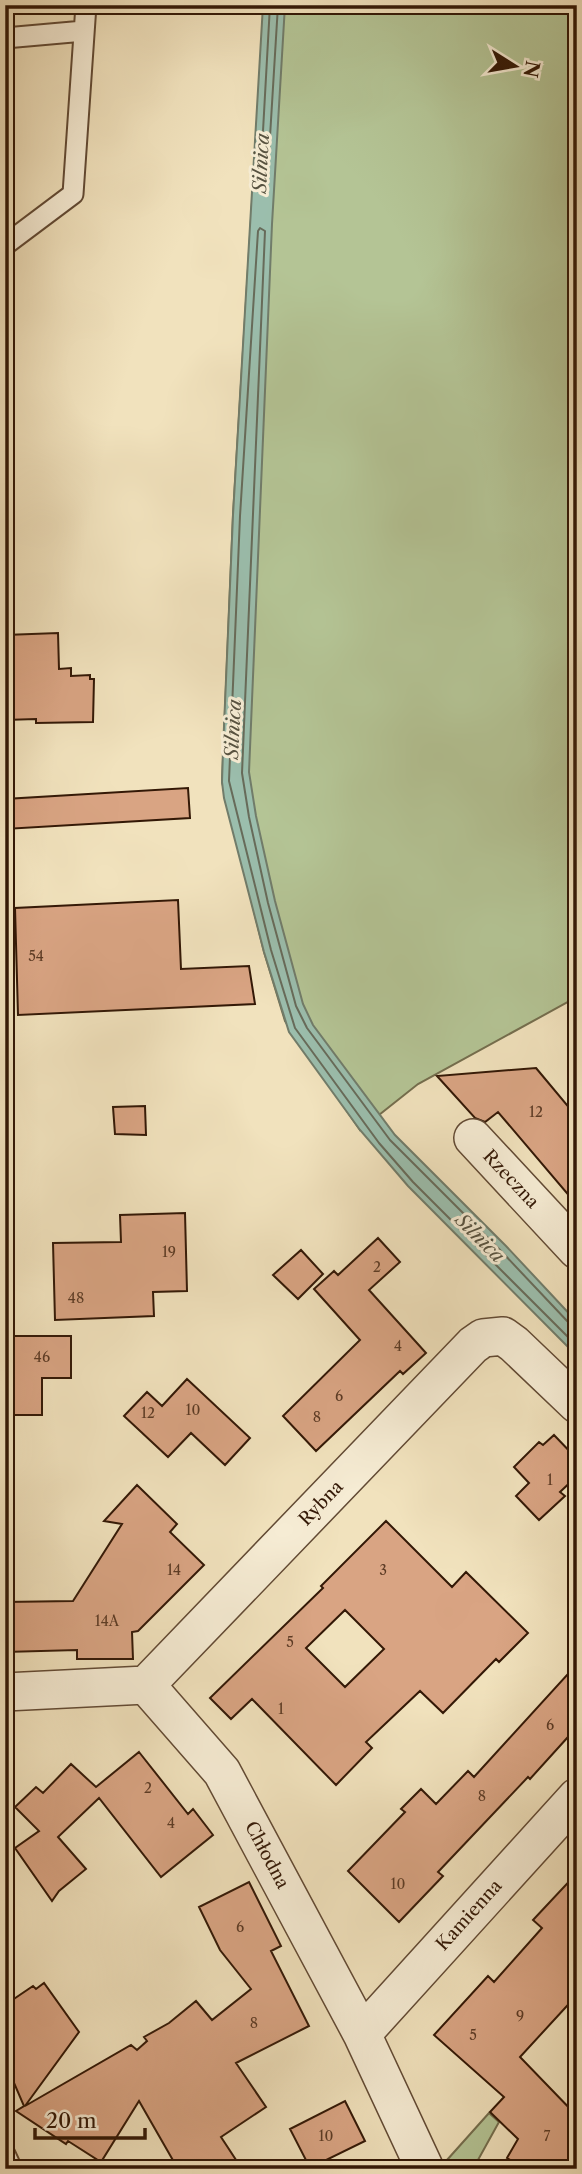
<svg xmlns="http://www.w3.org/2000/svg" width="582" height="2174" font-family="'Libre Caslon Text',serif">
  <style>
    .green { fill: #b4c495; stroke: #746e4e; stroke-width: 2 }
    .water { fill: #9bbead; stroke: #717c6a; stroke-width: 2 }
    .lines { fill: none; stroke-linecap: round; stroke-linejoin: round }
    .shore { stroke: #676b5a; stroke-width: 2 }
    .building { fill: #d9a483; stroke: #331806; stroke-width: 2; fill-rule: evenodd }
    .lane-casing { stroke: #624a34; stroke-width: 23 }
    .street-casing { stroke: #624a34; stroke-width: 40 }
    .lane { stroke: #f6ecd4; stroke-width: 19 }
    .street { stroke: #f6ecd4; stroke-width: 37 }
    .labels { text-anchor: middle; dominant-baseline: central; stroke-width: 6; stroke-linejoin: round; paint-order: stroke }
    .number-label { font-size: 14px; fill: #5c3b25 }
    .street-label { font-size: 18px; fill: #331806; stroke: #f6ecd4 }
    .water-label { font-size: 19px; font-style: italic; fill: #575240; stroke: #f6ecd4 }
  </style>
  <rect width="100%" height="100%" fill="#f1e2bd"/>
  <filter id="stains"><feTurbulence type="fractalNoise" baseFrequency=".00286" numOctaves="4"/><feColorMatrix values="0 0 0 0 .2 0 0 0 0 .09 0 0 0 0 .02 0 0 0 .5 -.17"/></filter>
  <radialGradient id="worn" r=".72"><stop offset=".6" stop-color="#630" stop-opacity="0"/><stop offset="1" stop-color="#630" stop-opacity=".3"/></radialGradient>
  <path class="green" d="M264,5H577V997L418,1084L360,1130L285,1021L264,952L222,782L233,515Z
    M489,2113L499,2122L473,2169H452L447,2160Z"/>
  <path class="water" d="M263,5H285L272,224L249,772L256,816L275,901L303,1004L313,1025L395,1135L506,1246L577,1322V1356L408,1186L360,1130L289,1032L264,952L224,798L222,782L223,750L233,515Z"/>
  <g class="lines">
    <path class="shore" d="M270,5L260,185L264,189L267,186L278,5
      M577,1326L569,1323L501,1251L390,1140L307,1028L296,1006L268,903L249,817L242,773L265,231L260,228L258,231L240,516L229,781L271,950L295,1028L379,1143L413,1182L577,1346"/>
  </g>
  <path class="building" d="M58,633L59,669L71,668V676L90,675V679H94L93,722L36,723V719L5,720V635Z
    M188,788L190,818L5,829V799Z
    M178,900L181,969L249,966L255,1004L18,1015L15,908Z
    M536,1068L577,1117V1205L498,1112L485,1122L475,1118L437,1076Z
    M145,1106L146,1135L115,1134L113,1107Z
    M185,1213L187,1291L153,1292L154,1316L55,1320L53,1243L121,1242L120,1215Z
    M378,1238L400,1262L369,1290L426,1353L403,1374L400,1371L316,1451L283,1416L360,1340L314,1289L334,1271L338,1275Z
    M301,1250L323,1274L298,1299L273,1275Z
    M13,1336H71V1378H42V1415H13Z
    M187,1379L250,1438L225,1465L191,1433L168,1457L124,1416L147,1392L162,1406Z
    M554,1435L577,1459V1476L560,1492L565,1496L539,1520L516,1496L529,1483L514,1467L539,1442L543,1445Z
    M137,1485L177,1524L170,1532L204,1565L138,1631L132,1632L133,1659H77V1650L5,1652V1602L73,1601L122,1524L104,1521Z
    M386,1521L452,1587L466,1572L528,1633L499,1662L496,1659L443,1713L420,1691L366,1742L372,1748L336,1785L252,1699L231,1719L210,1698L323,1588L321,1586ZM345,1610L384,1649L345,1687L306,1648Z
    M577,1664V1727L530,1779L528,1777L438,1872L443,1876L399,1922L348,1871L405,1812L401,1809L421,1789L436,1804L468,1771L474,1777Z
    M139,1752L188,1814L193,1809L213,1835L161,1877L99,1798L58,1837L86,1869L59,1891L52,1901L15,1848L39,1831L15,1807L36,1787L43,1793L71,1764L96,1787Z
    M577,1873V1995L520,2057L577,2116V2169H525L507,2158L518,2139L490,2112L504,2097L434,2035L488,1976L494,1982L542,1928L533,1920Z
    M249,1882L281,1946L271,1951L309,2026L236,2063L266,2107L221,2137L242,2169H178L139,2101L101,2162L68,2141L66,2144L16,2111L24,2106L5,2062V2005L33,1986L36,1989L44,1983L79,2032L25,2106L131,2045L137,2050L147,2041L144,2037L169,2023L196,2001L212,2020L251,1989L220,1950L199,1907Z
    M345,2101L365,2141L310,2168L290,2129Z"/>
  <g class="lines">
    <defs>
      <path id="lane" d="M5,38L84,31
        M5,245L73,194L86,5
        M5,2154L12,2169"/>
      <path id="street" d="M473,1138L577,1250
        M146,1685L473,1345L483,1338L503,1336L514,1344L577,1404
        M5,1692L146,1685L222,1772L362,2034L425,2169
        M362,2034L577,1797"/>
    </defs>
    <use href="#lane" class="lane-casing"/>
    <use href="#street" class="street-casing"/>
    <use href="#lane" class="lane"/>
    <use href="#street" class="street"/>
  </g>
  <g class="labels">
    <g class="number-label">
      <text x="36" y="956">54</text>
      <text x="536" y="1112">12</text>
      <text x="169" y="1252">19</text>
      <text x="377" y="1267">2</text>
      <text x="76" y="1298">48</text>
      <text x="398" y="1346">4</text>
      <text x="42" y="1357">46</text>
      <text x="339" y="1396">6</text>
      <text x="193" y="1410">10</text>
      <text x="148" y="1413">12</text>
      <text x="317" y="1417">8</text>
      <text x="550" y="1480">1</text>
      <text x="174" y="1570">14</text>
      <text x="383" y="1570">3</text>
      <text x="107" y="1621">14A</text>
      <text x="290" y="1642">5</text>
      <text x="281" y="1709">1</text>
      <text x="550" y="1725">6</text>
      <text x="148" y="1788">2</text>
      <text x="482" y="1796">8</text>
      <text x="171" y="1823">4</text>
      <text x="398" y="1884">10</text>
      <text x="240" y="1927">6</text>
      <text x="520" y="2016">9</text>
      <text x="254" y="2023">8</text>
      <text x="473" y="2035">5</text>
      <text x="326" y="2136">10</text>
      <text x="547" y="2136">7</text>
    </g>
    <g class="street-label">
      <text transform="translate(511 1179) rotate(47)">Rzeczna</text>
      <text transform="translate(321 1503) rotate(-46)">Rybna</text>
      <text transform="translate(267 1855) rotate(62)">Chłodna</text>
      <text transform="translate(469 1915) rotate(-48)">Kamienna</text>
    </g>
    <g class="water-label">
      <text transform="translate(261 163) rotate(-87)">Silnica</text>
      <text transform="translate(233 729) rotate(-87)">Silnica</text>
      <text transform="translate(480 1238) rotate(45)">Silnica</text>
    </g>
  </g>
  <rect width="582" height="2174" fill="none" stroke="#f1e2bd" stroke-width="28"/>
  <rect x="7" y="7" width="568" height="2160" fill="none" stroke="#331806" stroke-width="3.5"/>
  <rect x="14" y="14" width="554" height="2146" fill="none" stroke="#331806" stroke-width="2"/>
  <g transform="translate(515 66) rotate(101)" stroke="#f6ecd4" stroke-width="5" paint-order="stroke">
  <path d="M0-5L12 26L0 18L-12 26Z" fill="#331806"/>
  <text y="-10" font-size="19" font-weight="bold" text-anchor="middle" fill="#331806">N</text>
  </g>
  <path d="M35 2128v10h110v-10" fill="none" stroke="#331806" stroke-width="3.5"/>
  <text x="46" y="2128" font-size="21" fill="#331806" stroke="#f6ecd4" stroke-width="5" paint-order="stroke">20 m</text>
  <rect width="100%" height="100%" filter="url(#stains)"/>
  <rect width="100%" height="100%" fill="url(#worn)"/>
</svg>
